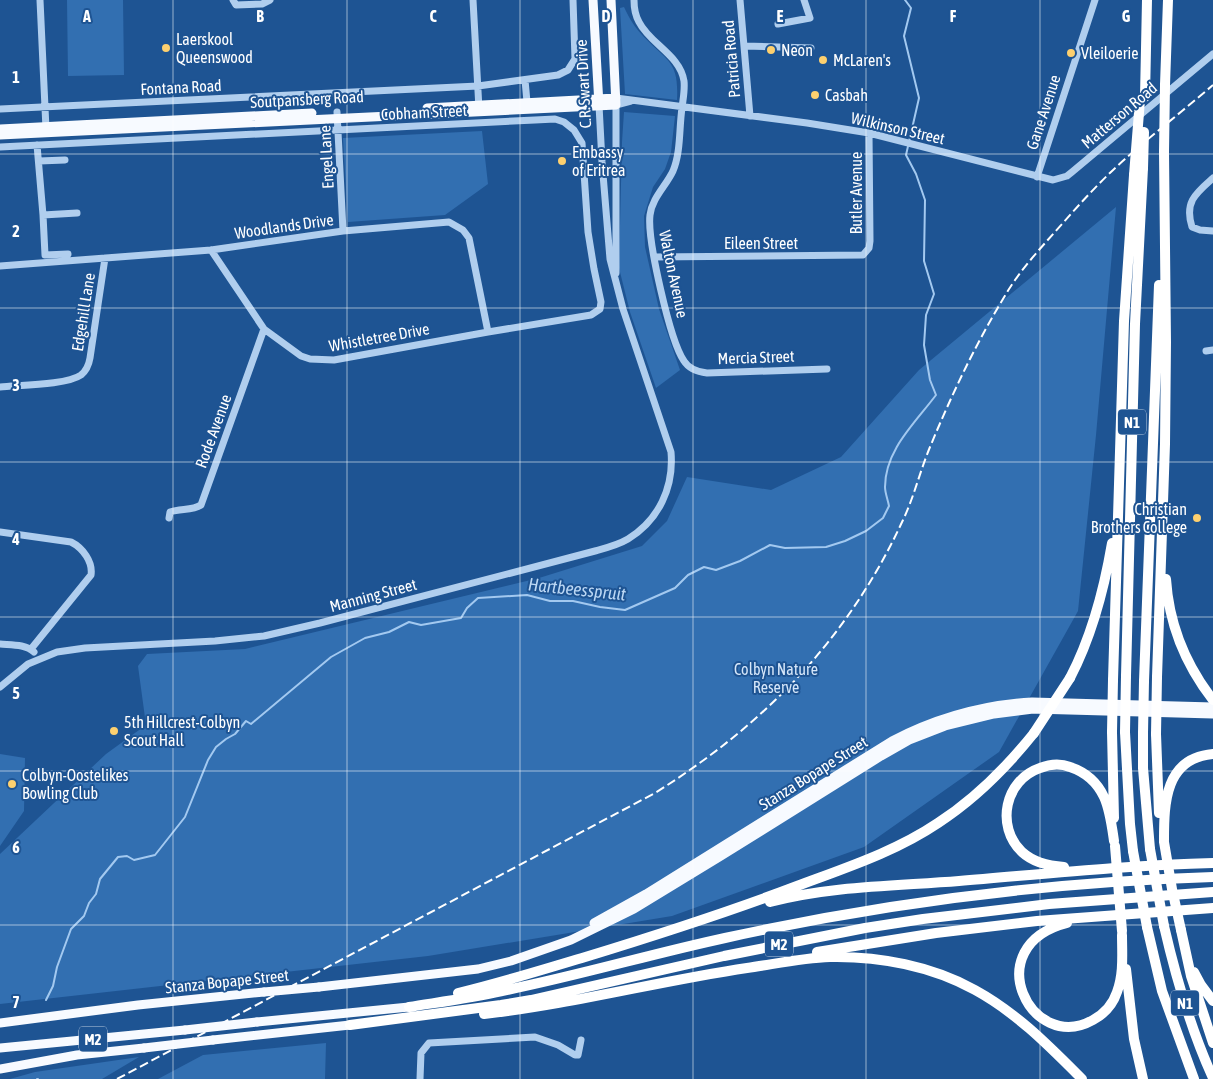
<svg xmlns="http://www.w3.org/2000/svg" width="1213" height="1079" font-family="'Asap Condensed',sans-serif">
  <style>
    .green { fill: #326fb1 }
    .lines { fill: none; stroke-linecap: round; stroke-linejoin: round }
    .stream { stroke: #a3c9f0; stroke-width: 2 }
    .minor { stroke: #b0ceee; stroke-width: 7 }
    .major { stroke: #f7faff; stroke-width: 9 }
    .highway { stroke: #fff; stroke-width: 10 }
    .rail { stroke: #fff; stroke-width: 2; stroke-dasharray: 9 4; stroke-linecap: butt }
    .major-bridge { stroke: #f7faff; stroke-width: 9 }
    .highway-bridge { stroke: #fff; stroke-width: 10 }
    .grid { fill: none; stroke: #fff; stroke-width: 1; stroke-opacity: 0.55 }
    .poi-dot { fill: #fdd06f; stroke: #1e5493; stroke-width: 2 }
    .labels { text-anchor: middle; dominant-baseline: central; stroke-width: 4; stroke-linejoin: round; paint-order: stroke }
    .shield { fill: #1e5493; stroke: #bcccdf; stroke-width: 1 }
    .shield-label { font-size: 15px; font-weight: bold; fill: #fff }
    .poi-label { font-size: 16px; fill: #fff; stroke: #1e5493; text-anchor: start }
    .street-label { font-size: 16px; fill: #fff; stroke: #1e5493 }
    .park-label { font-size: 16px; fill: #d6e7fa; stroke: #1e5493 }
    .water-label { font-size: 18px; font-style: italic; fill: #bcd8f5; stroke: #1e5493 }
    .grid-label { font-size: 16px; text-anchor: middle; font-weight: bold; fill: #fff; stroke: #1e5493; stroke-width: 4; stroke-linejoin: round; paint-order: stroke }
  </style>
  <rect width="100%" height="100%" fill="#1e5493"/>
  <path class="green" d="M67,0H123L124,75L68,76Z
    M624,7C629,18 635,28 644,37C668,62 679,61 677,100L625,94L620,8Z
    M624,112L675,116L671,152L665,169L653,187L644,216L645,247L659,309L680,370L656,388L630,312L619,268L622,142Z
    M482,131L488,184L445,215L348,222L343,138Z
    M1116,207L1096,435L1078,611L999,752L864,847L672,916L428,956L0,1004V854L106,754L146,725L138,666L147,654L245,649L539,578L642,546L667,521L687,477L771,490L841,457L919,370Z
    M0,754L25,758L24,811L0,846Z
    M326,1043L325,1079H158L203,1055Z
    M139,1057L102,1079H10L35,1072Z"/>
  <g class="lines">
    <path class="stream" d="M46,1000L53,986L57,967L71,929L84,916L89,903L96,894L100,879L118,857L127,856L134,860L155,855L185,817L208,760L216,747L226,739L235,734L246,721L251,724L331,657L365,638L389,632L409,622L421,625L461,618L467,608L478,598L527,595L550,601H573L600,607L625,610L675,588L688,575L704,567L716,570L740,561L770,545L785,548L826,547L845,541L866,531L883,518L889,506C888,500 885,493 885,487C885,450 915,423 936,395L930,380L924,345L926,315L934,294L924,261L925,200L916,174L906,155L919,98L904,36L911,8L905,0
      M37,1079H38"/>
    <path class="minor" d="M40,0L46,129
      M233,0L236,5L262,4L270,0
      M473,0L479,109
      M634,0C634,8 635,15 639,22C650,44 680,55 684,81C685,90 683,99 682,108C679,128 681,152 673,171C666,186 652,198 650,215C647,239 670,341 684,361C689,369 698,372 707,373L827,369
      M740,0L750,116
      M778,24L810,18L804,0
      M744,46L811,48
      M525,80L527,102
      M616,98L807,123L869,133L1053,180L1067,176L1072,172L1213,54
      M0,109L478,86L558,75L568,70L575,59L573,0
      M337,112L343,231
      M37,145L43,215L77,213
      M0,147L535,120L555,119L564,122L574,130L582,143L588,232L594,269L601,302L600,309L591,315L488,332L334,360L310,359L301,356L264,329L211,250
      M39,161L65,160
      M1037,177L1095,0
      M1213,178C1196,193 1184,202 1192,227L1200,230L1213,231
      M43,215L45,255L68,254
      M654,257L863,255L869,248L870,241L869,133
      M0,266L211,250L343,231L449,222L463,230L469,238L488,332
      M616,273V105L631,101
      M1206,351L1213,350
      M0,387C19,385 67,385 81,375C86,371 89,364 90,358L105,258
      M169,518L170,512C180,508 192,511 201,505L264,329
      M0,532L71,542C83,548 93,562 91,575L31,649
      M0,644C11,645 26,644 34,652
      M0,687L28,664L57,652L85,648L215,641L264,636L320,623L595,551C606,548 618,545 628,539C659,520 674,487 671,452L623,309L610,259L602,162L599,105
      M420,1079L421,1053L429,1043L535,1037L558,1045L575,1055H578L581,1040"/>
    <path class="major" d="M593,0L599,105
      M427,108L616,98
      M0,129L312,113
      M0,135L616,105L611,0
      M594,923L646,894L892,741C936,718 982,705 1032,702L1213,707
      M319,987L478,969L511,961L571,940L634,909L721,856L881,756L909,740L945,726L994,714L1033,709L1213,714
      M257,1022L409,1007
      M0,1023L138,1005L264,992
      M213,1040L350,1025
      M0,1048L185,1030
      M0,1069L77,1055L144,1048"/>
    <path class="highway" d="M1165,85L1168,0
      M1145,97L1147,0
      M1166,579C1169,625 1185,664 1213,700
      M1126,676L1135,324L1143,168
      M1157,677L1165,444L1166,342L1164,152
      M1070,678C1092,636 1104,590 1112,543
      M1113,680L1124,321L1134,175
      M1144,681L1159,285
      M1112,732L1114,818
      M1125,732L1130,824L1133,851
      M1143,733V768L1150,849
      M1156,734L1159,813
      M1164,840C1164,803 1165,758 1213,754
      M1064,867C1049,866 1034,863 1022,852C995,826 1005,780 1040,768C1050,764 1060,763 1070,767C1085,772 1097,782 1104,797C1110,810 1112,827 1114,841
      M770,902C831,886 896,886 959,881C1044,874 1128,865 1213,863
      M1067,923C977,946 1031,1055 1093,1020C1104,1014 1113,1004 1117,992C1124,974 1122,953 1122,935
      M1164,926C1176,978 1191,1030 1213,1078
      M1147,927L1162,991L1194,1079
      M1181,930L1191,976L1213,1043
      M817,952L936,933L1037,921L1213,908
      M1126,969L1134,1039L1143,1079
      M1194,972L1201,985L1213,1001
      M458,993C500,983 541,970 582,958C654,936 726,913 797,886C845,868 895,852 938,823C975,799 1006,768 1034,733
      M409,1007C440,1002 471,998 502,991C577,976 651,954 725,938C885,903 1050,882 1213,877
      M484,1014C573,1004 659,981 747,968C775,964 802,958 830,957C879,956 932,966 975,990C1017,1013 1049,1046 1082,1079
      M350,1025L501,1005L531,1000L724,956L865,928L923,919L1049,904L1213,892"/>
    <path class="rail" d="M117,1079L655,793C765,724 848,639 903,520C914,497 920,471 930,447C952,394 976,343 1006,294C1019,272 1037,252 1054,233C1077,207 1099,182 1125,159C1153,134 1184,110 1213,85"/>
    <path class="major-bridge" d="M264,992L319,987
      M185,1030L257,1022
      M144,1048L213,1040"/>
    <path class="highway-bridge" d="M1164,152L1165,85
      M1143,168L1144,132
      M1134,175L1140,100
      M1112,732L1113,680
      M1125,732L1126,676
      M1034,733L1070,678
      M1143,733L1144,681
      M1156,734L1157,677
      M1164,842L1172,889L1181,930
      M1115,846L1122,931
      M1150,849L1164,926
      M1133,851L1147,927"/>
  </g>
  <path class="grid" d="M173,0V1079M347,0V1079M520,0V1079M693,0V1079M866,0V1079M1040,0V1079M0,154H1213M0,308H1213M0,462H1213M0,617H1213M0,771H1213M0,925H1213"/>
  <g class="poi-dot">
    <circle cx="166" cy="48" r="5"/>
    <circle cx="771" cy="50" r="5"/>
    <circle cx="1071" cy="53" r="5"/>
    <circle cx="823" cy="60" r="5"/>
    <circle cx="815" cy="95" r="5"/>
    <circle cx="562" cy="161" r="5"/>
    <circle cx="1197" cy="518" r="5"/>
    <circle cx="114" cy="731" r="5"/>
    <circle cx="12" cy="784" r="5"/>
  </g>
  <g class="labels">
    <g class="shield">
      <rect x="1118" y="409.5" width="28" height="25" rx="4"/>
      <rect x="765" y="931.5" width="28" height="25" rx="4"/>
      <rect x="1171" y="990.5" width="28" height="25" rx="4"/>
      <rect x="79" y="1026.5" width="28" height="25" rx="4"/>
    </g>
    <g class="shield-label">
      <text x="1132" y="422">N1</text>
      <text x="779" y="944">M2</text>
      <text x="1185" y="1003">N1</text>
      <text x="93" y="1039">M2</text>
    </g>
    <g class="poi-label">
      <text x="176" y="39">Laerskool<tspan x="176" dy="18">Queenswood</tspan></text>
      <text x="781" y="50">Neon</text>
      <text x="1081" y="53">Vleiloerie</text>
      <text x="833" y="60">McLaren's</text>
      <text x="825" y="95">Casbah</text>
      <text x="572" y="152">Embassy<tspan x="572" dy="18">of Eritrea</tspan></text>
      <text x="1187" y="509" text-anchor="end">Christian<tspan x="1187" dy="18">Brothers College</tspan></text>
      <text x="124" y="722">5th Hillcrest-Colbyn<tspan x="124" dy="18">Scout Hall</tspan></text>
      <text x="22" y="775">Colbyn-Oostelikes<tspan x="22" dy="18">Bowling Club</tspan></text>
    </g>
    <g class="street-label">
      <text transform="translate(731 59) rotate(-95)">Patricia Road</text>
      <text transform="translate(583 84) rotate(-93)">C.R. Swart Drive</text>
      <text transform="translate(181 87) rotate(-3)">Fontana Road</text>
      <text transform="translate(307 99) rotate(-3)">Soutpansberg Road</text>
      <text transform="translate(424 112) rotate(-3)">Cobham Street</text>
      <text transform="translate(1043 112) rotate(-72)">Gane Avenue</text>
      <text transform="translate(1119 115) rotate(-40)">Matterson Road</text>
      <text transform="translate(898 128) rotate(13)">Wilkinson Street</text>
      <text transform="translate(326 157) rotate(-93)">Engel Lane</text>
      <text transform="translate(856 193) rotate(-90)">Butler Avenue</text>
      <text transform="translate(284 226) rotate(-8)">Woodlands Drive</text>
      <text x="761" y="243">Eileen Street</text>
      <text transform="translate(674 274) rotate(78)">Walton Avenue</text>
      <text transform="translate(83 312) rotate(-81)">Edgehill Lane</text>
      <text transform="translate(379 337) rotate(-10)">Whistletree Drive</text>
      <text transform="translate(756 357) rotate(-2)">Mercia Street</text>
      <text transform="translate(213 431) rotate(-70)">Rode Avenue</text>
      <text transform="translate(373 595) rotate(-15)">Manning Street</text>
      <text transform="translate(813 773) rotate(-32)">Stanza Bopape Street</text>
      <text transform="translate(227 981) rotate(-6)">Stanza Bopape Street</text>
    </g>
    <g class="park-label">
      <text x="776" y="669">Colbyn Nature<tspan x="776" dy="18">Reserve</tspan></text>
    </g>
    <g class="water-label">
      <text transform="translate(577 589) rotate(6)">Hartbeesspruit</text>
    </g>
  </g>
  <g class="grid-label">
    <text x="87" y="22">A</text>
    <text x="260" y="22">B</text>
    <text x="433" y="22">C</text>
    <text x="606" y="22">D</text>
    <text x="780" y="22">E</text>
    <text x="953" y="22">F</text>
    <text x="1126" y="22">G</text>
    <text x="16" y="83">1</text>
    <text x="16" y="237">2</text>
    <text x="16" y="391">3</text>
    <text x="16" y="545">4</text>
    <text x="16" y="699">5</text>
    <text x="16" y="853">6</text>
    <text x="16" y="1008">7</text>
  </g>
</svg>
